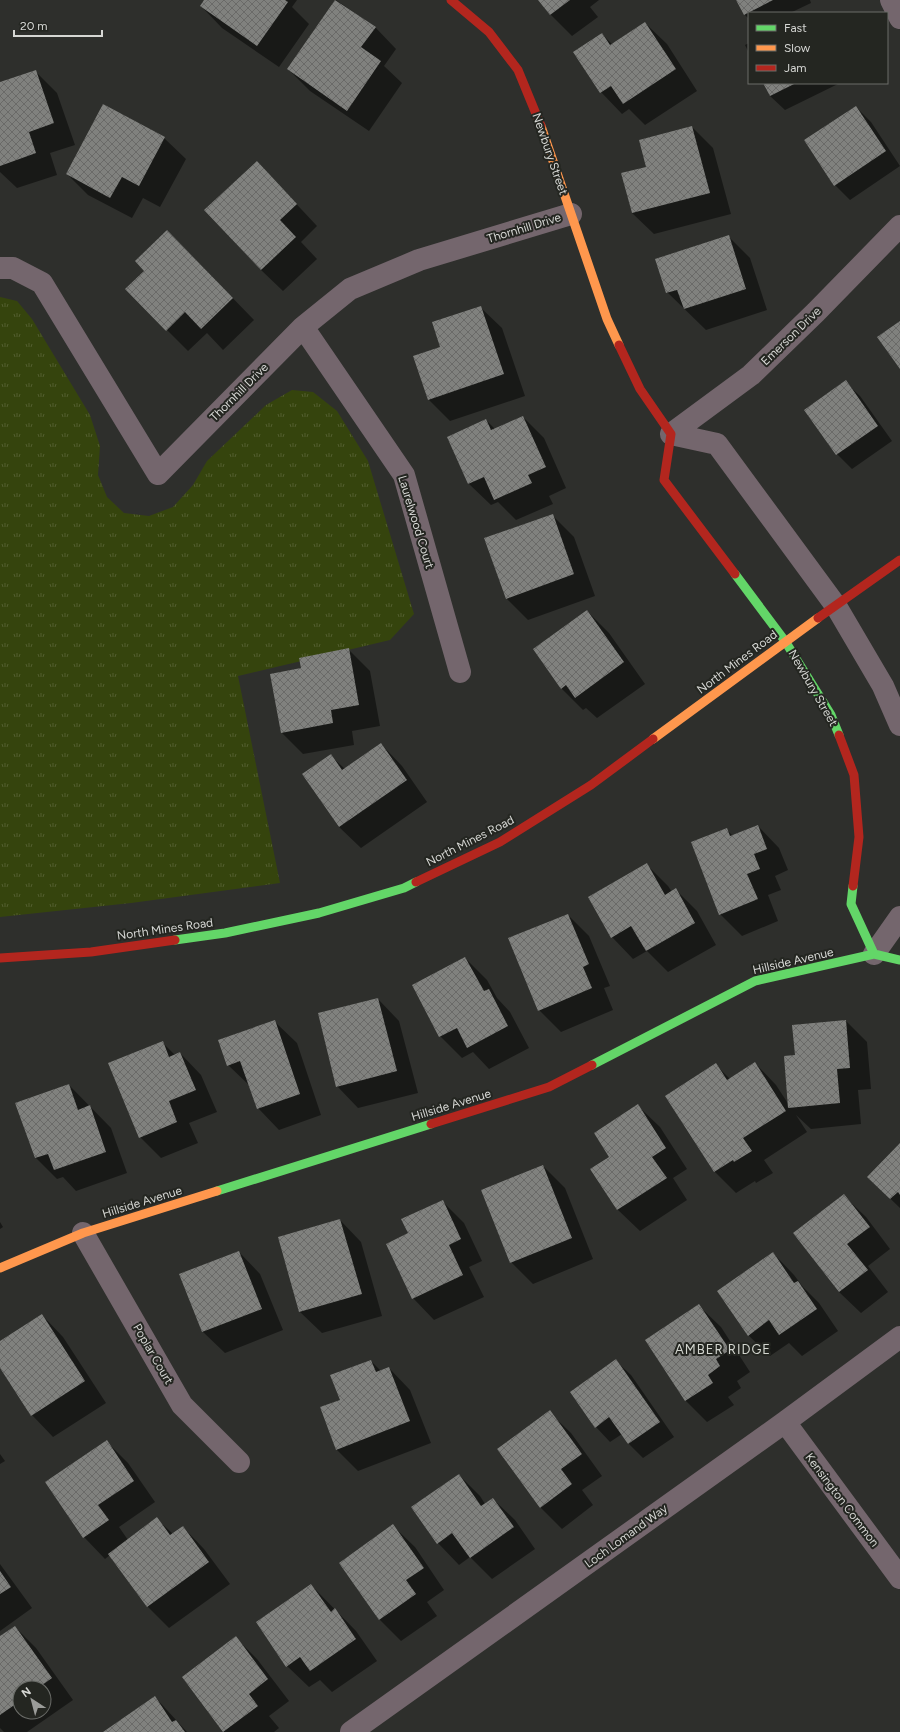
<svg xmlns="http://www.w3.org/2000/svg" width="900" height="1732" font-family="Figtree,sans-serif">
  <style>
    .grass { fill: url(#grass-tufts) }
    .shadow { fill: #0007; fill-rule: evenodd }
    .building { fill: url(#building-cross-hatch) }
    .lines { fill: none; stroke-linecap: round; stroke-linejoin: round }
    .street { stroke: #74666d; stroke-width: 22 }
    .fast { stroke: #63d668; stroke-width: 9 }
    .slow { stroke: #ff974d; stroke-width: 9 }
    .jam { stroke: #b3261e; stroke-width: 9 }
    .labels { text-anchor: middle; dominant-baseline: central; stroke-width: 4; stroke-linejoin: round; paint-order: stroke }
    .street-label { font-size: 12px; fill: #d6d7d4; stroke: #242621 }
    .neighbourhood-label { font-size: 13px; letter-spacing: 1px; fill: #d3d6cf; stroke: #242621 }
  </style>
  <defs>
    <pattern id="grass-tufts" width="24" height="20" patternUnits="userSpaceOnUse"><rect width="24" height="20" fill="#35440d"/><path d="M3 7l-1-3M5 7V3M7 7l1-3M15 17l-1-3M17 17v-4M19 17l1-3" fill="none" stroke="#525e2f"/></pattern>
    <pattern id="building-cross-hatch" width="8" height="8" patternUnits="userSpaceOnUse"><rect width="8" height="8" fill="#80817e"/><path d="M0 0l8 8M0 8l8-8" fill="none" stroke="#6a6a68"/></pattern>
  </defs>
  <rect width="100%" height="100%" fill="#2e2f2c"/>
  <path class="grass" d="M0,297L17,301L32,319L90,415L100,446L98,475L107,497L124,513L149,516L173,507L193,485L207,461L266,405L292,390L313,392L337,411L368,461L414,614L390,640L238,676L280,883L131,903L0,917Z"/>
  <path class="shadow" d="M205,0H297L292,7L309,24L279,67L222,28L201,6Z
    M336,0L375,27L396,49L384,66L402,83L369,131L310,91L288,69Z
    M540,0H599L590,7L598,17L572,36L551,15Z
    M737,0H810L811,3L790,13H749V19L744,14Z
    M645,23L667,44L697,91L645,125L629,109L622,114L601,92L602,34L612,44Z
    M749,43V53L745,45Z
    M35,71L57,93L75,145L50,153L57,175L17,188L0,172V83Z
    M764,83H840L785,110L770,96Z
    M856,107L871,122L900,166L850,200L835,185L805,140Z
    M692,127L713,148L731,214L654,234L632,213L622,174L648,167Z
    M164,138L186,159L160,207L143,198L132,218L88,195L67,174Z
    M257,162L317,226L301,242L317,259L283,291L261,270Z
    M729,237L750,258L767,310L706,330L667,292Z
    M189,253L254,320L223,350L207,333L188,351L167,330Z
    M480,307L502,328L525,396L450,421L429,400L441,347Z
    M845,382L860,396L892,441L852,469L837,454L806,410Z
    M523,417L544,438L566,488L549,496L553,504L516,520L498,502L491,505L469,484L448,437L486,420L495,429Z
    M552,515L574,537L595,596L528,620L507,599L486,539Z
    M587,611L609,633L645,684L597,718L586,708L583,710L561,688Z
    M348,649L370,671L380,726L352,731L354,745L303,754L282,733L302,669Z
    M381,744L402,766L427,802L361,848L339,827L303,775L331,756L345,769Z
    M758,826L779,848L788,870L775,876L781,890L768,895L778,921L742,936L720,914L726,829L733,836Z
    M647,865L668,886L672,892L675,889L697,911L716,945L668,972L647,951L633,959L612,937Z
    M568,915L589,936L610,986L604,988L613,1010L561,1032L539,1010Z
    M465,958L487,980L497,998L510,1012L529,1048L489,1069L473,1052L462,1058L440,1036Z
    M378,999L399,1021L418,1093L358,1108L337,1086Z
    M846,1021L867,1042L871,1089L858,1090L861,1124L811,1129L796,1115L807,1132L764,1160L773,1173L756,1183L755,1181L736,1193L715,1172L716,1065L730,1079L755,1063L776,1085L789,1105L797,1056Z
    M275,1022L297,1043L321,1115L279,1130L258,1108L250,1086L228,1065Z
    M162,1042L175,1055L180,1053L201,1075L217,1112L189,1123L198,1143L161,1158L140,1137Z
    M69,1085L111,1128L127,1173L76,1191L63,1177L57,1179L36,1158L17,1104Z
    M638,1106L660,1127L687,1169L673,1178L687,1200L640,1231L618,1210L592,1170L611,1157Z
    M900,1145V1208L868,1177Z
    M543,1166L565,1188L593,1259L533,1284L511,1262Z
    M844,1196L866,1217L890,1249L868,1266L888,1292L861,1313L839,1292L795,1233Z
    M442,1201L464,1223L482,1261L469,1267L484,1297L434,1320L413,1298L409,1234Z
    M340,1220L361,1242L382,1316L322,1333L300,1312L279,1238Z
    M0,1222L3,1227L0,1229Z
    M239,1252L260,1274L283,1330L225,1353L203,1332L181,1275Z
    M773,1253L794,1275L803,1287L819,1303L838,1331L802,1356L789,1343L770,1356L748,1335Z
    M699,1306L721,1327L750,1372L737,1381L741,1388L728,1397L734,1405L707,1422L686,1401L646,1341Z
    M42,1315L63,1337L106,1403L53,1437L32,1415L0,1366V1342Z
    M371,1361L381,1371L389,1368L410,1390L431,1443L358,1471L337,1450L321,1408L341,1400Z
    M616,1361L631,1375L674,1437L643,1458L629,1444L622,1434L610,1442L596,1427Z
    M549,1412L571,1433L602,1476L582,1490L593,1505L562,1529L540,1507Z
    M107,1442L128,1463L155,1502L119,1527L128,1540L157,1519L173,1534L183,1527L204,1549L230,1584L169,1628L148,1607L110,1555L105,1559L84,1537Z
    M0,1454L5,1461L0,1464Z
    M459,1475L480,1496L485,1504L493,1499L515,1520L535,1549L492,1579L470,1557L459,1565L438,1543Z
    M393,1526L415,1547L444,1590L427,1602L437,1616L401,1641L380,1620L340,1563Z
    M0,1564L32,1608L0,1631Z
    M311,1585L356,1631L377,1661L332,1692L320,1680L309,1687L287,1666Z
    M15,1627L36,1648L73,1700L27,1732H4L0,1728V1638ZM20,1688H44V1712H20Z
    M236,1638L257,1659L289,1701L269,1716L279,1728L274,1732H224L183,1677Z
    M155,1697L187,1732H105Z"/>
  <path class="building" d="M204,0H285L288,2L257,46L200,6Z
    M335,0L376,27L361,47L381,61L347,111L287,69Z
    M538,0H570L550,15Z
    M736,0H773L744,15Z
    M645,22L676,69L623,104L611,86L600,93L573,52L602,33L610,45Z
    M36,70L54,123L29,132L36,153L0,166V82Z
    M763,83H796L770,96Z
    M103,104L165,137L139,186L122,177L110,198L66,174Z
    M856,106L886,151L834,186L804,140Z
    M692,126L710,193L632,213L621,173L646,167L639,140Z
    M257,161L297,204L280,220L296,237L261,270L204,210Z
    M167,230L233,298L201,329L185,312L166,331L125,289L144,271L135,261Z
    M729,235L746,289L684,309L677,290L666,293L655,259Z
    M481,306L504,374L428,400L413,356L440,347L432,322Z
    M900,321V369L877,337Z
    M846,380L878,426L836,455L804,410Z
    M523,416L546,467L528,475L532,483L494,500L484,477L468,484L447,437L486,419L491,430Z
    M553,514L574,574L506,599L484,538Z
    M587,610L624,662L575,698L566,685L561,689L533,649Z
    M349,648L359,705L331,710L333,723L281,733L270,674L301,668L299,658Z
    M381,743L407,780L339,827L302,774L331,754L342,770Z
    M758,825L767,849L754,854L760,869L747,874L758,899L719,915L691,842L727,828L730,836Z
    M647,863L665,895L676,888L695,923L646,951L631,926L611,938L588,897Z
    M568,914L589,964L583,967L592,988L538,1011L508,938Z
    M465,957L484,991L489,989L508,1026L467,1048L457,1028L439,1037L412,985Z
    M378,998L397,1071L336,1087L318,1013Z
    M275,1020L300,1094L257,1109L240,1061L227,1066L218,1040Z
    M846,1020L850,1068L837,1069L840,1103L788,1108L784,1056L795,1055L792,1025Z
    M163,1041L169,1057L180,1052L196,1090L169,1101L177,1122L139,1138L108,1063Z
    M755,1062L786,1111L743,1138L752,1151L734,1162L733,1160L714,1172L665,1096L716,1063L727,1080Z
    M69,1084L78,1110L90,1105L106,1152L54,1170L48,1154L35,1158L15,1103Z
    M638,1104L666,1148L652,1157L667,1178L617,1210L590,1169L609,1157L594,1133Z
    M900,1143V1195L898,1192L890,1199L867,1177Z
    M543,1165L572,1238L510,1263L481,1190Z
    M844,1194L870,1227L847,1244L868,1270L839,1292L793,1233Z
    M443,1200L461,1239L449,1245L463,1275L412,1299L386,1244L408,1233L401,1219Z
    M340,1219L362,1294L299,1312L278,1237Z
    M239,1251L262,1309L202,1332L179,1274Z
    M773,1252L794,1283L798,1281L817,1309L779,1335L769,1320L748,1336L717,1291Z
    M699,1304L730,1350L716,1359L720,1366L708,1375L713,1383L685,1401L645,1340Z
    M42,1314L85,1381L31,1416L0,1368V1341Z
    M616,1359L660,1422L628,1444L609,1417L595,1428L570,1392Z
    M371,1360L376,1372L389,1367L410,1421L336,1450L320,1407L340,1400L330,1375Z
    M550,1410L582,1454L561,1469L572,1484L540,1508L497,1449Z
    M107,1440L134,1481L98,1505L109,1520L83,1538L45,1482Z
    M459,1474L481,1506L493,1498L514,1527L470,1558L452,1533L437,1544L411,1507Z
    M157,1517L170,1535L183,1526L209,1562L147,1607L108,1554Z
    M393,1524L424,1568L406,1580L416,1594L379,1620L339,1563Z
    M0,1571L11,1587L0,1594Z
    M311,1584L331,1612L335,1608L356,1639L310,1671L300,1657L286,1667L256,1622Z
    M15,1626L52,1678L38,1688H20V1701L0,1715V1636Z
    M236,1636L268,1679L249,1694L258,1706L223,1732L182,1677Z
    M155,1696L172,1722L176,1720L185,1732H103Z"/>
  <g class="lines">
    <path class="street" d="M891,0L900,18
      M0,268H13L42,283L158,474L303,327L350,289L419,260L571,214
      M303,327L404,475L460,672
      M671,434L717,444L836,606L883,686L900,725
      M671,434L751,375L816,312L900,226
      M874,954L900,917
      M83,1233L182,1405L239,1462
      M785,1422L900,1578
      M351,1732L785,1422L900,1337"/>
    <path class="fast" d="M735,574L785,641L831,715L839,735
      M853,886L851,904L874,954
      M175,940L225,933L319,913L404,888L416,882
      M592,1065L755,981L874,954L900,960
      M217,1191L431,1124"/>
    <path class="slow" d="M541,126L607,319L619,345
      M653,739L818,618
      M0,1268L83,1233L217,1191"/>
    <path class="jam" d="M451,0L489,32L518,70L541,126
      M619,345L640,389L671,434L664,480L735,574
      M818,618L900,560
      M839,735L854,775L859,837L853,886
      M416,882L500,842L591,785L653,739
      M0,958L91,952L175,940
      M431,1124L549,1087L592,1065"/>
  </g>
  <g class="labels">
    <g class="street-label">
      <text transform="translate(550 154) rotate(71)">Newbury Street</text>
      <text transform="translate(524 228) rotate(-17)">Thornhill Drive</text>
      <text transform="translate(791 336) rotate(-44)">Emerson Drive</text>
      <text transform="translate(239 392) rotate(-45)">Thornhill Drive</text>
      <text transform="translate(416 522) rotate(73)">Laurelwood Court</text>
      <text transform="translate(737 662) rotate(-37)">North Mines Road</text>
      <text transform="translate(813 688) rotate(60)">Newbury Street</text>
      <text transform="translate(470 841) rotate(-27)">North Mines Road</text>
      <text transform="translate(165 929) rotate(-8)">North Mines Road</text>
      <text transform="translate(793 961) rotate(-13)">Hillside Avenue</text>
      <text transform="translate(451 1105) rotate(-17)">Hillside Avenue</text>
      <text transform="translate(142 1202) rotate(-17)">Hillside Avenue</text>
      <text transform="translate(153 1354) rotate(60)">Poplar Court</text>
      <text transform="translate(842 1500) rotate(53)">Kensington Common</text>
      <text transform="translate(626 1536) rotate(-36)">Loch Lomand Way</text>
    </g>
    <g class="neighbourhood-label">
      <text x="723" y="1349">AMBER RIDGE</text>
    </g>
  </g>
  <rect x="748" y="12" width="140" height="72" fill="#242621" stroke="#6b6d69"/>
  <rect x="756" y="25" width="20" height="6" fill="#63d668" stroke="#6b6d69"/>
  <text x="784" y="32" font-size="12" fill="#d6d7d4">Fast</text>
  <rect x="756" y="45" width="20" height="6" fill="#ff974d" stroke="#6b6d69"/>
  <text x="784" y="52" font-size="12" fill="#d6d7d4">Slow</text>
  <rect x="756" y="65" width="20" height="6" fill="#b3261e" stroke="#6b6d69"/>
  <text x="784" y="72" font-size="12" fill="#d6d7d4">Jam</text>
  <g transform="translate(32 1700) rotate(324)"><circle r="19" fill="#242621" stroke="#6b6d69"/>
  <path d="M0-3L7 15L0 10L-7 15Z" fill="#9b9c99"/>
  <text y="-6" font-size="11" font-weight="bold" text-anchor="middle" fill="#d6d7d4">N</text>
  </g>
  <path d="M14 30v6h88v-6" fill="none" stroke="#d6d7d4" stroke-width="2"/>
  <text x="20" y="30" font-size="12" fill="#d6d7d4" stroke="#242621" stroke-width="3" paint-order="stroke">20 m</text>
</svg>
